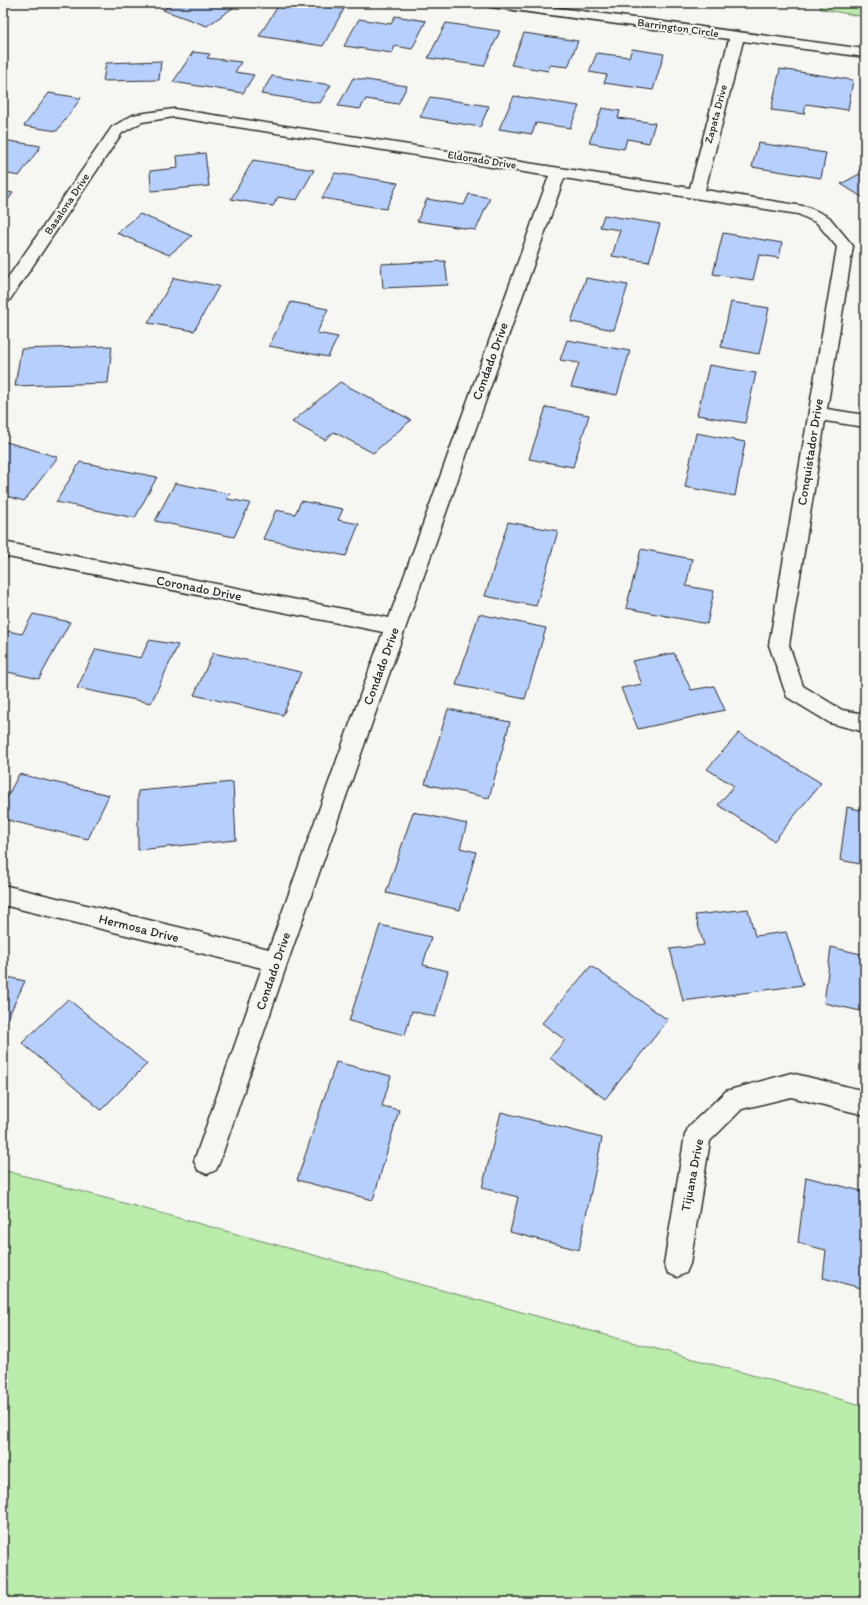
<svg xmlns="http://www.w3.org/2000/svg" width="868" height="1605" font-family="Itim,sans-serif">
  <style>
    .green { fill: #baecab; stroke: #728c6b }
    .building { fill: #b6cffd; stroke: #2b2b2b }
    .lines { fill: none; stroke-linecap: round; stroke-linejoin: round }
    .minor-casing { stroke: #2b2b2b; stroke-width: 3 }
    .minor { fill: #f6f6f2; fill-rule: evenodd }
    .labels { text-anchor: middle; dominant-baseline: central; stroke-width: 4; stroke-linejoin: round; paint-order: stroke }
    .far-street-label { font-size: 11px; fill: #2b2b2b; stroke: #f6f6f2 }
    .street-label { font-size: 13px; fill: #2b2b2b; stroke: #f6f6f2 }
  </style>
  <rect width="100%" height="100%" fill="#f6f6f2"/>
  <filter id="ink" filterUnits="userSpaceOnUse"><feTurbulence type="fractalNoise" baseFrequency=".025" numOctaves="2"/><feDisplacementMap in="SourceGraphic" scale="8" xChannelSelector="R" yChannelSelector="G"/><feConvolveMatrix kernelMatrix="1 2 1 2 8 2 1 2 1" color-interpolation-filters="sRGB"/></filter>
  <g filter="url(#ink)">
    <path class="green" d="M819,3H865V17L821,9Z
      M3,1170L865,1406V1602H3Z"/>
    <path class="building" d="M174,3H240L207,26L163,10Z
      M280,3H300L344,9L323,46L259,36Z
      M705,3H730L729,8L704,4Z
      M395,16L426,21L412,49L395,46L392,53L344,46L359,19L391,24Z
      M446,23L500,31L484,66L428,58Z
      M524,33L578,41L568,67L550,65L548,71L511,65Z
      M632,49L664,54L653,90L604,83L607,75L589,72L597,53L629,57Z
      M193,52L210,54L207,58L241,62L235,72L254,75L243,93L173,82Z
      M161,61L159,80L103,81L106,63Z
      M780,69L853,80L848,110L806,104L804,114L771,110Z
      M272,76L331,85L320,103L261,94Z
      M353,78L407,86L398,104L366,99L360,109L338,106Z
      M49,93L81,98L57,131L24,126Z
      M514,96L579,106L570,128L536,123L532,134L499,129Z
      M430,97L489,106L480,127L420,117Z
      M602,108L620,111L618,118L655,123L649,143L627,139L624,149L589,143Z
      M3,140L41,146L19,176L3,173Z
      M758,143L826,153L821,178L752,167Z
      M205,153L209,186L151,191L150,171L178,168L177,156Z
      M253,160L314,170L297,200L278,197L273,206L231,199Z
      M865,171V199L841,184Z
      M335,173L398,183L386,209L322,198Z
      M3,191L13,193L3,207Z
      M469,194L490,198L476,230L417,221L427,199L464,205Z
      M140,214L192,236L169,255L117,233Z
      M604,215L660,224L649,262L612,256L620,230L600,227Z
      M723,233L782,243L779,258L759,255L753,280L713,274Z
      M445,261L448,285L383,288L381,264Z
      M174,278L219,286L194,331L148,323Z
      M586,278L628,285L614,330L571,322Z
      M291,302L328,309L317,333L338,337L328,357L269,346Z
      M731,302L769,308L759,354L721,347Z
      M567,340L630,351L617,395L571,387L579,363L560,360Z
      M112,346L108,383L15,386L21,349Z
      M709,365L756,373L745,423L697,415Z
      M340,382L411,420L373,453L334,432L325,440L292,422Z
      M546,407L589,415L573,467L529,459Z
      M696,433L745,442L735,496L685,487Z
      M3,441L58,457L24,501L3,495Z
      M80,462L157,477L135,518L56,502Z
      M175,483L230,494L227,499L250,503L234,537L155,521Z
      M301,501L343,509L338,520L359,524L346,556L263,539L276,510L295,514Z
      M508,522L558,531L536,606L485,596Z
      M641,549L692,559L686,586L714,591L707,624L626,608Z
      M33,614L70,622L39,679L3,671V630L22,634Z
      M479,614L546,628L525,699L456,685Z
      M149,640L178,645L151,703L77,688L96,649L141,658Z
      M213,653L301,672L283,715L194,695Z
      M674,653L691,690L714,686L725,710L638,729L621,688L642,684L632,661Z
      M448,709L510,722L489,798L425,784Z
      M739,733L821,783L774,841L718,805L734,786L707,769Z
      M19,774L109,795L88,839L3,819V805Z
      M233,782L236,840L138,850V791Z
      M847,807L865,811V865L840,860Z
      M413,812L467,824L460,848L476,852L460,910L386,893Z
      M748,909L755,936L786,932L803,985L683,1001L670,949L704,945L695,915Z
      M380,925L431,937L423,965L448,971L435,1017L412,1011L405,1035L349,1021Z
      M831,947L865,955V1012L824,1003Z
      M591,966L668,1020L605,1099L550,1058L565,1040L542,1023Z
      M3,976L25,981L3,1028Z
      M68,999L147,1064L101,1110L22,1043Z
      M336,1062L391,1076L382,1106L399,1110L373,1200L297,1180Z
      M501,1112L602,1138L579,1250L510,1232L518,1197L482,1188Z
      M806,1177L865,1192V1289L823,1278L826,1250L798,1243Z"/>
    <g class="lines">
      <defs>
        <path id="minor" d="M484,3H522L865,49V57L743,41L705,190L808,207L829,217L853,246L827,409L865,415V427L825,421L789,645L803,686L842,710L865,714V732L830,723L787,697L769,645L837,247L817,223L798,214L564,178L288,961L220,1161L216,1170L207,1174L198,1170L194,1161L262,968L3,905V885L269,949L383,632L3,556V542L389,618L549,176L174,117L142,122L122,133L9,301L3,302V285L112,127L133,115L138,114L174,109L690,188L729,39L491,7L486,6Z
          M791,1073L865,1091V1115L791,1097L742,1109L710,1141L690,1264L686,1273L677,1277L668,1273L664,1264L685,1135L689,1126L726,1091Z"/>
      </defs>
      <use href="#minor" class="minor-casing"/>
      <use href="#minor" class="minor"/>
    </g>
  </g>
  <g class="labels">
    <g class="far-street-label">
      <text transform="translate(678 28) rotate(8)">Barrington Circle</text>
      <text transform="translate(716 114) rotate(-75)">Zapata Drive</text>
      <text transform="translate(482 160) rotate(9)">Eldorado Drive</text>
      <text transform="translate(67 204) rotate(-56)">Basalona Drive</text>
    </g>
    <g class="street-label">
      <text transform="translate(490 361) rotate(-70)">Condado Drive</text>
      <text transform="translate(810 452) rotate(-81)">Conquistador Drive</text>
      <text transform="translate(199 588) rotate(11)">Coronado Drive</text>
      <text transform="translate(381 666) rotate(-70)">Condado Drive</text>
      <text transform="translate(139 928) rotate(14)">Hermosa Drive</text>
      <text transform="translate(273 971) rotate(-71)">Condado Drive</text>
      <text transform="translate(692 1175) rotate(-79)">Tijuana Drive</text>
    </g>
  </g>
  <rect width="868" height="1605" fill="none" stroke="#f6f6f2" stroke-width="16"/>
  <rect x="8" y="8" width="852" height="1589" fill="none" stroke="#2b2b2b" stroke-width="1.5" filter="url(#ink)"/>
</svg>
